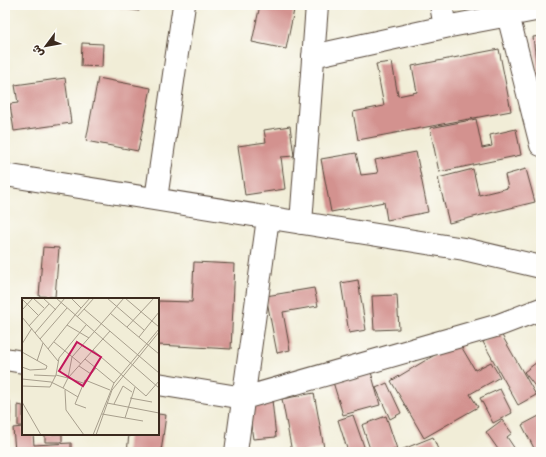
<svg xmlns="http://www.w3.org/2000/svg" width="546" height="457" font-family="Mali,'Playpen Sans Arabic',sans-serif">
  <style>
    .building { fill: #d3928f }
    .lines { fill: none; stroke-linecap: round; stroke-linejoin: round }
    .street-casing { stroke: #56473a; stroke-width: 24 }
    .street { stroke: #fff; stroke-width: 22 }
    .inset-road { fill: none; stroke: #a89f8d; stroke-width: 1 }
    .view { fill: #c2185b; fill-opacity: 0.15; stroke: #c2185b; stroke-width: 2 }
    .inset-edge { fill: none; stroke: #3b2a1e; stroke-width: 2 }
  </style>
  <rect width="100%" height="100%" fill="#fdfcf7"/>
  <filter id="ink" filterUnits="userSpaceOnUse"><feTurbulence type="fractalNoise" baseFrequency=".025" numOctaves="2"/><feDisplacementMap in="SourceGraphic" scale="8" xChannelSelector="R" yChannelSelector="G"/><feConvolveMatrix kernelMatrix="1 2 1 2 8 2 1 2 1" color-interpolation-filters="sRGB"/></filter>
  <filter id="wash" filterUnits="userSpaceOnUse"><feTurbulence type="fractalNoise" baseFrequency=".012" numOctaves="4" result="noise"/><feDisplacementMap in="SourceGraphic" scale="16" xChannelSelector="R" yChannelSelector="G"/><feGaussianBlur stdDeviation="0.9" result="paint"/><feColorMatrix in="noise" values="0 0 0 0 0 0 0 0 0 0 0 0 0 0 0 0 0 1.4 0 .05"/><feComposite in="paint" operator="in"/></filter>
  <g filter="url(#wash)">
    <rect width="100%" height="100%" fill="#f1edd7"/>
    <g id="blocks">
      <path class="building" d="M120,5H140L139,11L120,8Z
        M260,5H295L286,49L252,42Z
        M541,36V91L540,92L533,37Z
        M82,43L103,44L102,67L81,66Z
        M499,49L511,111L358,140L353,112L384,106L376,64L392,62L398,96L417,92L412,66Z
        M65,78L71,123L14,131L10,104L18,103L15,85Z
        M98,78L151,88L138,151L86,141Z
        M476,119L482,148L492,146L490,135L516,129L521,155L439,172L430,128Z
        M290,126L294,156L281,157L285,189L245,195L238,146L266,142L264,130Z
        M416,152L428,212L387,220L384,202L331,212L321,159L356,153L361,175L378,173L375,160Z
        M473,169L479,195L508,188L505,175L526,169L535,202L449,223L438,178Z
        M43,247L59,248L55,297L39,296Z
        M194,262L235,264L231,349L158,345V301L192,302Z
        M358,280L366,330L349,333L341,283Z
        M314,288L318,306L283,312L290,350L277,353L266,296Z
        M397,295L399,329L374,330L372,296Z
        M500,332L536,395L518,405L483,342Z
        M458,341L475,370L491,362L500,377L470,394L478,407L424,438L391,381Z
        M537,362L541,367V394L524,372Z
        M371,372L380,405L343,415L333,382Z
        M387,383L401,413L390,419L376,388Z
        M500,389L512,413L493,423L480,398Z
        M314,393L324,448L304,452H292L282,399Z
        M272,400L276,437L253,439L248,402Z
        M5,401H10V423H5Z
        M18,405L23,406V426H18Z
        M158,414L166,415L161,452H127L129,434H158Z
        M353,415L366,452H348L338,420Z
        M541,415V452H536L522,425Z
        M386,416L397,449L387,452H371L362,425Z
        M502,420L512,433L507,437L517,452H500L486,432Z
        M23,427V434H33L34,445L71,443V452H35V450L15,451L13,428Z
        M45,434H62V442H45Z
        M433,437L439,452H396Z"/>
    </g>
  </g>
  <g filter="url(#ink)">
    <use href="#blocks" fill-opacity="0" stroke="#56473a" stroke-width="1"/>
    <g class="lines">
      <defs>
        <path id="street" d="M441,5L445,27L541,9
          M508,15L541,145
          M313,56L445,27
          M5,175L464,249L541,267
          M156,199L184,5
          M301,223L317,5
          M5,359L23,362
          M158,384L244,398L499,325L541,309
          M236,452L268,218"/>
      </defs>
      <use href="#street" class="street-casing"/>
      <use href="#street" class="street"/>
    </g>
  </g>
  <g transform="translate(22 298)">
    <rect width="137" height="137" fill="#f1edd7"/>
    <path class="inset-road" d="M11,0L22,10M21,0L34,12M34,0L137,90M49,0L59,10M85,0L122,32M103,0L137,29M0,1L16,17M62,11L137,75M0,12L11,0M88,15L137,56M53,17L68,0M0,19L36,63M55,19L72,0M45,27L67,40M7,28L27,6M105,29L132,0M13,35L43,0M117,39L137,14M18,41L45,10M32,44L59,66M0,46L10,30M26,51L53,17M71,52L124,98L137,83M0,54L25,68L24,71L8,72L0,69M63,61L92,85M15,63L21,45M57,68L69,76L74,70M12,77L34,78M34,77L46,80L50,59L102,0M46,80L61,85M0,81L29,84L41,90M0,88L28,89L34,77L37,60L64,27M43,92L44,112L62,137M56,99L41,90L46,80L88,33M108,100L130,104M0,104L19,137M85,105L137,115M92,106L101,88L110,94M64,110L53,106L63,82L88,92M80,116L121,123M103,120L113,89M71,137L92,85L137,31M74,137L90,92L137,34"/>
    <path class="view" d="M55,44L79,59L61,88L37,73Z"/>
    <rect width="137" height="137" class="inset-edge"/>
  </g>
  <rect width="546" height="457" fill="none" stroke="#fdfcf7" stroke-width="20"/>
  <g transform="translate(46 46) rotate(238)" stroke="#fdfcf7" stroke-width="3" paint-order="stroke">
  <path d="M0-3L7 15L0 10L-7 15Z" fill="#3b2a1e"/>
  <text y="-6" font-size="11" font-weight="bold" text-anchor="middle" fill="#3b2a1e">ش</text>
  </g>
</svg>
